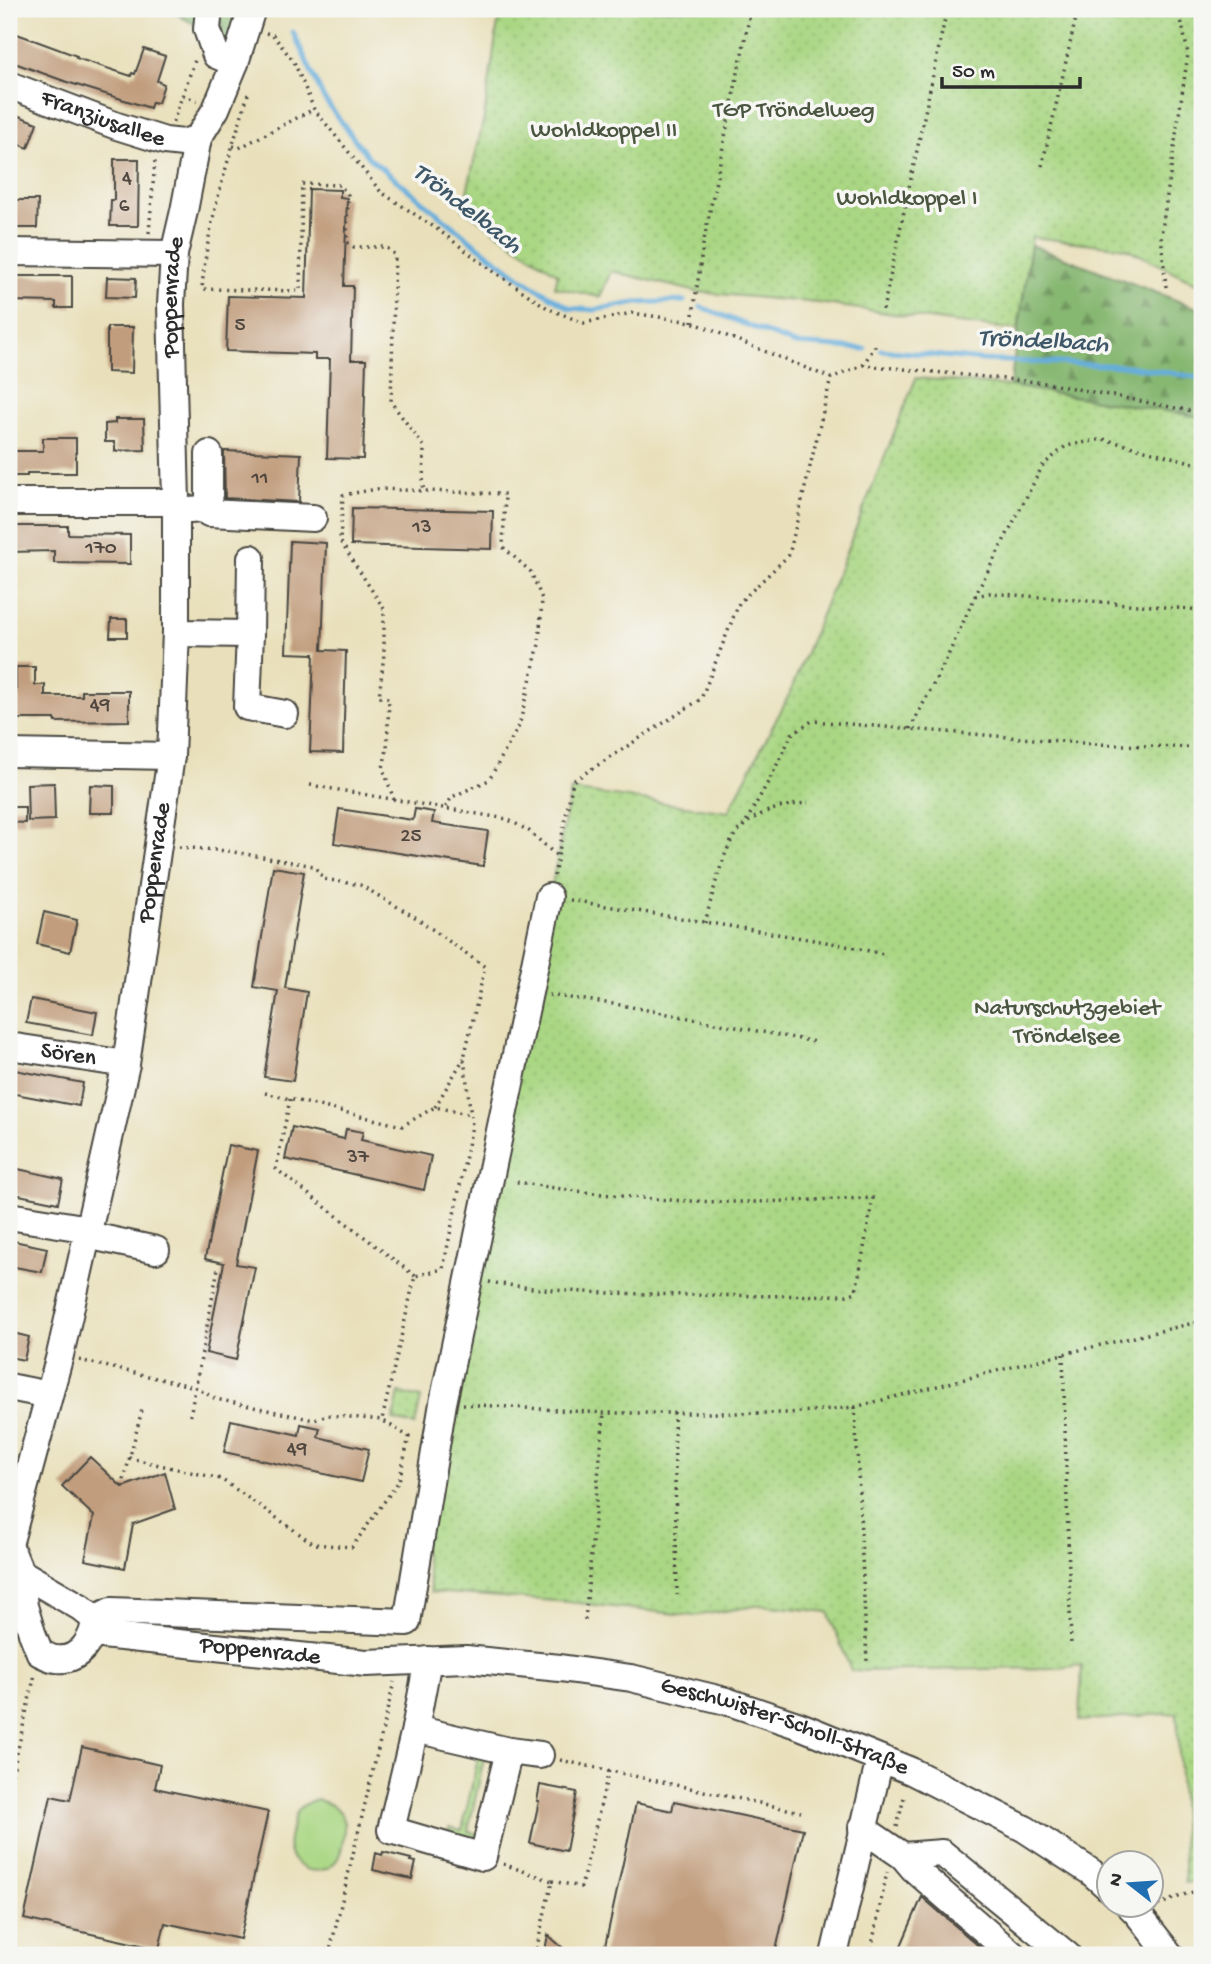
<svg xmlns="http://www.w3.org/2000/svg" width="1211" height="1964" font-family="'Gochi Hand',sans-serif">
  <style>
    .green { fill: url(#green-dots); stroke: #6a8158; stroke-width: 2 }
    .forest { fill: url(#forest-firs); stroke: #59724e; stroke-width: 2 }
    .pitch { fill: #aad784; stroke: #6a8158; stroke-width: 2 }
    .lines { fill: none; stroke-linecap: round; stroke-linejoin: round }
    .stream { stroke: #65addc; stroke-width: 5 }
    .building { fill: #c19d7d }
    .minor-casing { stroke: #484641; stroke-width: 30 }
    .path { stroke: #484641; stroke-width: 3.5; stroke-dasharray: 2 5; stroke-linecap: butt }
    .minor { stroke: #fff; stroke-width: 26 }
    .labels { text-anchor: middle; dominant-baseline: central; stroke-width: 7; stroke-linejoin: round; paint-order: stroke }
    .number-label { font-size: 21px; fill: #504840 }
    .park-label { font-size: 24px; fill: #4b5641; stroke: #f6f6f2 }
    .street-label { font-size: 24px; fill: #2b2b2b; stroke: #f6f6f2 }
    .water-label { font-size: 26px; font-style: italic; fill: #3f5869; stroke: #f6f6f2 }
  </style>
  <defs>
    <pattern id="green-dots" width="8" height="8" patternUnits="userSpaceOnUse" patternTransform="scale(1.75)"><rect width="8" height="8" fill="#aad784"/><path d="M2 2h.1M6 6h.1" fill="none" stroke="#92b972" stroke-width="1.8" stroke-linecap="round"/></pattern>
    <pattern id="forest-firs" width="22" height="20" patternUnits="userSpaceOnUse" patternTransform="scale(1.75)"><rect width="22" height="20" fill="#87b872"/><path d="M5 1l3.5 6h-7zM16 11l3.5 6h-7z" fill="#6f965e"/></pattern>
  </defs>
  <rect width="100%" height="100%" fill="#f6f6f2"/>
  <filter id="ink" filterUnits="userSpaceOnUse"><feTurbulence type="fractalNoise" baseFrequency=".0143" numOctaves="2"/><feDisplacementMap in="SourceGraphic" scale="14" xChannelSelector="R" yChannelSelector="G"/><feConvolveMatrix kernelMatrix="1 2 1 2 8 2 1 2 1" color-interpolation-filters="sRGB"/></filter>
  <filter id="wash" filterUnits="userSpaceOnUse"><feTurbulence type="fractalNoise" baseFrequency=".00686" numOctaves="4" result="noise"/><feDisplacementMap in="SourceGraphic" scale="28" xChannelSelector="R" yChannelSelector="G"/><feGaussianBlur stdDeviation="1.57" result="paint"/><feColorMatrix in="noise" values="0 0 0 0 0 0 0 0 0 0 0 0 0 0 0 0 0 1.4 0 .05"/><feComposite in="paint" operator="in"/></filter>
  <g filter="url(#wash)">
    <rect width="100%" height="100%" fill="#e9e0bb"/>
    <path class="green" d="M500,9H1202V286L1126,248L1032,237L1018,330L950,322L818,303L697,292L611,271L600,297L555,287L558,274L463,209L484,118Z
      M916,378L1010,386L1202,417V1880L1185,1883L1177,1713L1079,1721L1082,1665L1058,1668L851,1671L828,1612L761,1605L694,1616L569,1602L431,1592L421,1532L571,790L728,812L789,695Z
      M399,1393L421,1398L415,1425L393,1420Z
      M466,1750L497,1762L484,1759L468,1831L481,1835L476,1842L452,1836L448,1832L449,1827L462,1830L478,1758L465,1754Z"/>
    <path class="forest" d="M168,9H240L228,44Z
      M1031,245L1202,310V417L1010,386Z"/>
    <path class="pitch" d="M318,1800C342,1806 347,1817 343,1840C342,1847 341,1855 336,1861C323,1878 294,1872 289,1850C287,1843 290,1836 291,1829C295,1809 298,1805 318,1800Z"/>
    <g class="lines">
      <path class="stream" d="M293,32L324,99L368,157L474,243L524,280L570,308L594,310L635,303L684,301
        M701,307L795,344L865,349
        M881,350L983,360L1128,366L1202,378"/>
    </g>
    <g id="blocks">
      <path class="building" d="M9,31L77,56L76,58L131,76L132,73L135,74L144,49L165,56L157,81L164,84L158,103L152,102L150,108L67,82L9,61Z
        M9,112L37,123L28,148L9,140Z
        M114,159H139L138,226H110L111,200H114Z
        M309,189L340,190V197L347,198L344,286H353L351,360H366L363,459L327,458L330,359H315V354L226,351L228,296L306,298Z
        M9,200H38L37,228H9Z
        M9,276H72V308H56V302L9,301Z
        M107,277L136,278L135,298L106,297Z
        M107,327H133L132,373L107,372Z
        M115,419H144L145,450L115,451V442H105V424L115,423Z
        M43,438H76V473H27V476H9V451H43Z
        M224,451L301,454L299,502L225,498Z
        M352,508L493,511L492,549L351,545Z
        M9,526H68V534L130,535V564L54,563V551L9,552Z
        M290,541L326,543L322,650L346,651L343,753L310,752L314,654L286,653Z
        M111,619H127V637H110Z
        M16,667H35V685H45V696H82V691H129V721L55,722V719H9V693H16Z
        M54,783L55,820L28,821L27,784Z
        M90,785L114,786V813H89Z
        M9,807H25V823L9,822Z
        M339,809L413,820L415,809L434,812L432,823L488,831L483,866L334,843Z
        M273,867L304,872L285,988L307,992L293,1081L264,1077L278,991L254,987Z
        M44,912L77,920L70,952L37,944Z
        M31,999L97,1012L93,1035L26,1023Z
        M15,1070L83,1083L79,1106L10,1093Z
        M292,1127L344,1139L346,1129L363,1132L361,1140L431,1156L424,1190L285,1159Z
        M228,1145L258,1151L236,1264L255,1267L236,1360L206,1353L224,1263L205,1259Z
        M9,1167L63,1179L58,1203L9,1193Z
        M9,1240L47,1248L42,1272L9,1266Z
        M9,1332L29,1337L24,1360L9,1357Z
        M231,1420L299,1435L301,1424L320,1428L318,1437L369,1449L361,1482L224,1452Z
        M90,1457L122,1487L165,1472L175,1509L133,1524L125,1568L85,1560L94,1516L62,1486Z
        M82,1747L160,1765L155,1788L268,1812L240,1939L165,1923L159,1949L24,1919L51,1796L70,1800Z
        M540,1785L577,1792L566,1851L530,1843L539,1801H537Z
        M674,1801L803,1829L775,1955H603L636,1803L672,1811Z
        M383,1852L411,1859L410,1861L416,1862L412,1879L373,1870L376,1853L382,1855Z
        M922,1897L989,1955H897Z
        M548,1935L571,1955H544Z"/>
    </g>
  </g>
  <g filter="url(#ink)">
    <use href="#blocks" fill-opacity="0" stroke="#484641" stroke-width="2"/>
    <g class="lines">
      <defs>
        <g id="minor">
          <path d="M209,9L207,29L216,55L235,63"/>
          <path id="s1" d="M9,85L117,126L165,141L183,143L198,138"/>
          <path d="M9,252L174,254"/>
          <path d="M9,502H176"/>
          <path d="M176,511L203,509L209,513L313,518"/>
          <path d="M209,513V454"/>
          <path d="M176,633L250,634L251,558"/>
          <path d="M250,634L247,707L285,714"/>
          <path d="M9,753L171,756"/>
          <path id="s2" d="M9,1046L126,1064"/>
          <path d="M9,1216L89,1229"/>
          <path d="M87,1235L156,1250"/>
          <path d="M9,1387L49,1395"/>
          <path id="s3" d="M20,1572L80,1607L95,1619C94,1639 79,1662 56,1659C51,1659 45,1655 40,1653L32,1633L24,1606L20,1572L9,1545L60,1355L126,1064L171,756L176,631V502L171,304L174,254L184,211L198,138L216,109L235,63L252,9"/>
          <path d="M95,1619L111,1611L407,1622L443,1403L549,897"/>
          <path id="s4" d="M93,1634L366,1663L466,1659L560,1668L631,1678L726,1701L800,1726L911,1771L1025,1829L1091,1872L1110,1889"/>
          <path d="M415,1729L509,1751L483,1857L391,1830Z"/>
          <path d="M415,1729L428,1660"/>
          <path d="M509,1751L540,1755"/>
          <path d="M862,1828L903,1856L914,1869L1013,1955"/>
          <path d="M903,1856L942,1853L1067,1955"/>
          <path d="M1128,1904L1137,1913L1170,1955"/>
          <path d="M834,1955L880,1759"/>
        </g>
      </defs>
      <use href="#minor" class="minor-casing"/>
      <path class="path" d="M266,33L273,35L294,62L314,109L381,192L437,229L493,271L549,309L584,323L632,313L692,322L831,378L863,365L1046,383L1202,413
        M248,94C229,159 207,221 202,289L300,291L302,184L340,185L348,195L347,242L354,247H386L395,255L391,402L424,447L423,489
        M183,95L197,101
        M173,122L195,60
        M233,146L239,148L314,109
        M1042,166L1078,9
        M149,233L155,161
        M1166,287L1161,236L1188,54L1179,9
        M883,310L947,9
        M692,322L703,245L751,9
        M863,365L877,343
        M975,596L990,593L1202,610
        M910,729L946,660L975,596L1043,465L1066,446L1103,439L1202,465
        M310,785L507,819L529,831L558,857
        M394,800L383,768L387,749L389,698L379,697L384,654V609L340,541L343,495L377,489L505,494L503,547L531,572L542,599L539,644L519,726L489,780L452,797L445,808
        M743,827L772,775L792,734L812,721L1095,744L1202,748
        M554,876L573,781L701,699L739,603L789,555L831,378
        M570,900L832,943L883,954
        M705,923C711,900 723,848 738,831C756,812 782,805 808,803
        M549,995L621,1005L815,1042
        M265,1093L402,1126L435,1107L471,1115
        M290,1099L276,1169L415,1276
        M435,1107L464,1058
        M489,1282C542,1291 595,1293 649,1294C715,1296 780,1296 847,1295L856,1292L873,1198C833,1199 794,1201 754,1202C674,1203 591,1195 512,1181
        M1063,1354L1071,1646
        M79,1360L195,1387L216,1399L314,1420L328,1415L382,1420L415,1276L443,1269L472,1126L464,1058L485,967L415,917L360,885L324,879L314,866L228,851L178,847
        M463,1404L604,1413H789L855,1407L1063,1354L1202,1321
        M855,1407L867,1662
        M674,1412L677,1595
        M190,1416L218,1268
        M129,1458L221,1479L314,1544L352,1547L399,1481L409,1437L382,1420
        M122,1487L143,1406
        M585,1620L604,1413
        M560,1760L801,1812
        M9,1788L35,1674
        M897,1827L905,1793
        M503,1864L552,1881L535,1955
        M552,1881L581,1887L609,1770
        M1158,1905L1189,1893L1202,1890
        M329,1955L394,1682
        M460,1955L461,1953
        M870,1955L887,1872"/>
      <use href="#minor" class="minor"/>
    </g>
  </g>
  <g class="labels">
    <g class="number-label">
      <text x="127" y="179">4</text>
      <text x="124" y="207">6</text>
      <text x="240" y="326">5</text>
      <text x="260" y="479">11</text>
      <text x="422" y="528">13</text>
      <text x="101" y="549">170</text>
      <text x="100" y="706">49</text>
      <text x="411" y="837">25</text>
      <text x="358" y="1158">37</text>
      <text x="297" y="1450">49</text>
    </g>
    <g class="park-label">
      <text x="794" y="111">TGP Tröndelweg</text>
      <text x="604" y="131">Wohldkoppel II</text>
      <text x="907" y="199">Wohldkoppel I</text>
      <text x="1067" y="1009">Naturschutzgebiet<tspan x="1067" dy="28">Tröndelsee</tspan></text>
    </g>
    <g class="street-label">
      <text stroke="none"><textPath href="#s1" startOffset="100">Franziusallee</textPath></text>
      <text stroke="none"><textPath href="#s3" startOffset="1547">Poppenrade</textPath></text>
      <text stroke="none"><textPath href="#s3" startOffset="980">Poppenrade</textPath></text>
      <text stroke="none"><textPath href="#s2" startOffset="60">Sören</textPath></text>
      <text stroke="none"><textPath href="#s4" startOffset="168">Poppenrade</textPath></text>
      <text stroke="none"><textPath href="#s4" startOffset="702">Geschwister-Scholl-Straße</textPath></text>
    </g>
    <g class="water-label">
      <text transform="translate(466 210) rotate(38)">Tröndelbach</text>
      <text transform="translate(1043 343) rotate(3)">Tröndelbach</text>
    </g>
  </g>
  <rect width="1211" height="1964" fill="none" stroke="#f6f6f2" stroke-width="35"/>
  <g transform="translate(1130 1884) rotate(287)"><circle r="33" fill="#f6f6f2" stroke="#a5a5a2" stroke-width="2"/>
  <path d="M0-5L12 26L0 18L-12 26Z" fill="#1f6fb2"/>
  <text y="-10" font-size="19" font-weight="bold" text-anchor="middle" fill="#2b2b2b">N</text>
  </g>
  <path d="M942 77v10h138v-10" fill="none" stroke="#2b2b2b" stroke-width="3.5"/>
  <text x="952" y="77" font-size="21" fill="#2b2b2b" stroke="#f6f6f2" stroke-width="5" paint-order="stroke">50 m</text>
</svg>
